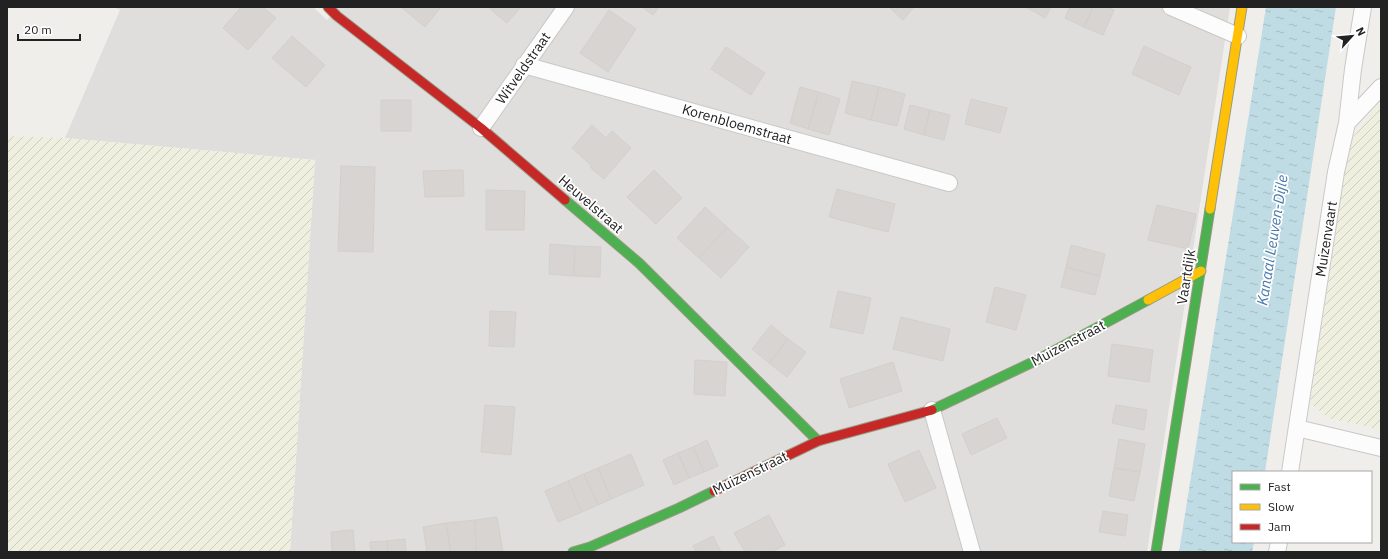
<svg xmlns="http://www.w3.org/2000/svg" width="1388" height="559" font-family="'IBM Plex Sans',sans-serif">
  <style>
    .residential { fill: #dfdedc }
    .farmland { fill: url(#farmland-furrows) }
    .water { fill: url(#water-ripples) }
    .building { fill: #d7d4d2; stroke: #d3d0cc }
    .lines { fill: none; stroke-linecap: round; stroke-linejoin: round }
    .street-casing { stroke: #c9c8c7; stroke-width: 18 }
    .fast-casing { stroke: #999a82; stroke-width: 11 }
    .slow-casing { stroke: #999a82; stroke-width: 11 }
    .jam-casing { stroke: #999a82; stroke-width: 11 }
    .street { stroke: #fdfcfc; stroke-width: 16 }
    .fast { stroke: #4caf50; stroke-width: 9 }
    .slow { stroke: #ffc107; stroke-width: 9 }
    .jam { stroke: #c62828; stroke-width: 9 }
    .labels { text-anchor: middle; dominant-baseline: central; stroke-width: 3.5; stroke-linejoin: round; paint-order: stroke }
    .street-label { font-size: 14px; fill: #222; stroke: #fff }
    .water-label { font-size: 15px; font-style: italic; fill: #4a7aab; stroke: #fff }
  </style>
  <defs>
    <pattern id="farmland-furrows" width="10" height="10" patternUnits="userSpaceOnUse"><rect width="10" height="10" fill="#efefdf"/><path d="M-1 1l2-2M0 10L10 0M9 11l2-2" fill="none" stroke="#cdcdbf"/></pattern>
    <pattern id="water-ripples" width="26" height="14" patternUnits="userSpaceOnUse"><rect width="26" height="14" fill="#bfdbe3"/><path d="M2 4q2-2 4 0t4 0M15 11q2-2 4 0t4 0" fill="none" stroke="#a4bcc2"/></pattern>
  </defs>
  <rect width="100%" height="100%" fill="#f0eeeb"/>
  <path class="residential" d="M114,7H313L327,20L338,7H1230L1147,552H290L315,160L65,138L120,10Z"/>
  <path class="farmland" d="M1381,99V430L1328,418L1310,403L1349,143Z
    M7,136L65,138L315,160L290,552H7Z"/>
  <path class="water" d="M1266,7H1336L1265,472H1233V542H1254L1252,552H1179Z"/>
  <path class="building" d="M241,7H263L276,18L248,50L223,28Z
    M401,7H441L425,27Z
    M488,7H521L507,23Z
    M642,7H659L653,15Z
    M889,7H914L903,20Z
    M1026,7H1051L1045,18Z
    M1070,7H1093L1084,27L1065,18Z
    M1093,7H1107L1114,10L1103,35L1084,27Z
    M609,10L636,29L608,72L580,53Z
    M292,36L325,65L306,87L272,58Z
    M1144,46L1191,67L1179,95L1132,74Z
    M726,47L765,73L751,95L711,69Z
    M852,81L879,87L871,120L845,113Z
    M800,87L819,92L808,129L790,123Z
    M879,87L905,94L897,126L871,120Z
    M819,92L840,99L829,135L808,129Z
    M971,99L1007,108L1000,133L965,124Z
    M381,100H411V131H381Z
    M910,105L930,110L924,135L904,129Z
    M930,110L950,115L944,140L924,135Z
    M592,125L606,138L612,131L631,148L604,179L590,167L592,166L572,148Z
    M341,166L375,167L373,252L338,251Z
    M463,170L464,196L425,197L423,171Z
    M654,170L682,198L656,224L627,197Z
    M837,189L895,204L888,232L829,217Z
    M486,190L525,191L524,230H486Z
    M1157,205L1196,214L1188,249L1148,240Z
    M705,207L727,227L699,258L677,238Z
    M727,227L749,247L721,278L699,258Z
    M550,244L575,246L574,276L549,274Z
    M1071,245L1105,254L1100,276L1066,267Z
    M575,246L601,247L600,277L574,276Z
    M1066,267L1100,276L1095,295L1061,287Z
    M995,287L1026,295L1016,330L986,322Z
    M838,291L871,298L863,334L830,327Z
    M490,311L516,312L514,347L489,346Z
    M901,317L950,329L943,361L893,349Z
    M771,325L788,339L769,363L752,349Z
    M788,339L806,352L787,377L769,363Z
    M1112,344L1153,350L1149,382L1108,376Z
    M695,360L727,362L725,396L694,394Z
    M893,362L902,391L849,408L840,379Z
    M485,405L515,407L511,455L481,452Z
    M1116,405L1147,410L1144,430L1112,423Z
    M997,418L1007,438L971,455L962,434Z
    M1119,439L1145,444L1140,472L1114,468Z
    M707,440L718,466L704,472L693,447Z
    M693,447L704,472L689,478L678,453Z
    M919,450L936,488L905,502L888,464Z
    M678,453L689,478L674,485L663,460Z
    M631,454L644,485L611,499L598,468Z
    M598,468L611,499L598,505L584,474Z
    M1114,468L1140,472L1134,501L1109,496Z
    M584,474L598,505L582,512L568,481Z
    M568,481L582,512L558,522L545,491Z
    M1103,511L1128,515L1125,536L1099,532Z
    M769,515L785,545L771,552H745L734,533Z
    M497,517L503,552H476L475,520Z
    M475,520L476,552H451L446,523Z
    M446,523L451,552H427L423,527Z
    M353,530L355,552H332L331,532Z
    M713,536L721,552H696L693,546Z
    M405,539L406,552H388L387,541Z
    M387,541L388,552H371L370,542Z"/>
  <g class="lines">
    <defs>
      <path id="street" d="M1171,7L1238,36
        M524,65L949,183
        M1347,123L1381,87
        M481,128L566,7
        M932,410L972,552
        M1297,428L1381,448
        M1290,472L1336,172L1347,123L1353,69L1363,7
        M1277,552L1279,542"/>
      <path id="fast" d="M565,200L639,263L818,441
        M932,410L1035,361L1148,300
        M573,552L590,547L679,508L714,491
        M1156,552L1210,209"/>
      <path id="slow" d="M1210,209L1242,7
        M1148,300L1201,271"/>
      <path id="jam" d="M328,7L337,16L481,128L565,200
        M714,491L818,441L932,410"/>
    </defs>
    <use href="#street" class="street-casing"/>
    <use href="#fast" class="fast-casing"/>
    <use href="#slow" class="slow-casing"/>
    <use href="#jam" class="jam-casing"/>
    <use href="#street" class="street"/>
    <use href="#fast" class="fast"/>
    <use href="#slow" class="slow"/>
    <use href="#jam" class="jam"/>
  </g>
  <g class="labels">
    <g class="street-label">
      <text transform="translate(523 68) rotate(-55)">Witveldstraat</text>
      <text transform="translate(737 124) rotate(16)">Korenbloemstraat</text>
      <text transform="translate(591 204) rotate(41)">Heuvelstraat</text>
      <text transform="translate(1326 239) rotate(-81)">Muizenvaart</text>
      <text transform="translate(1186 277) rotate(-81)">Vaartdijk</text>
      <text transform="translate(1068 343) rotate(-28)">Muizenstraat</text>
      <text transform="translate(750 473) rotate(-26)">Muizenstraat</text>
    </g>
    <g class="water-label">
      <text transform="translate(1272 240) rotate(-81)">Kanaal Leuven-Dijle</text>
    </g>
  </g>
  <rect width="1388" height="559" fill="none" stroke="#222222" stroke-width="16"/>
  <rect x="1232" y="471" width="140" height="72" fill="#ffffff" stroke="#a7a7a7"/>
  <rect x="1240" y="484" width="20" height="6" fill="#4caf50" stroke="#a7a7a7"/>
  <text x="1268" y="491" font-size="12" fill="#222222">Fast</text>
  <rect x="1240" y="504" width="20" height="6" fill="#ffc107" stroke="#a7a7a7"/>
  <text x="1268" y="511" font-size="12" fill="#222222">Slow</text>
  <rect x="1240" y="524" width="20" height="6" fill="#c62828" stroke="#a7a7a7"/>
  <text x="1268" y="531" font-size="12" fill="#222222">Jam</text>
  <g transform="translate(1352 36) rotate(63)" stroke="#ffffff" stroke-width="3" paint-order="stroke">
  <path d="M0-3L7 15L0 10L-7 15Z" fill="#222222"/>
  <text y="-6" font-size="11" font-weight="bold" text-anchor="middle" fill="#222222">N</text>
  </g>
  <path d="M18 34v6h62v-6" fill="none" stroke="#222222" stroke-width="2"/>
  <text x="24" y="34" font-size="12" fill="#222222" stroke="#ffffff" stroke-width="3" paint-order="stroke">20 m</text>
</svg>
